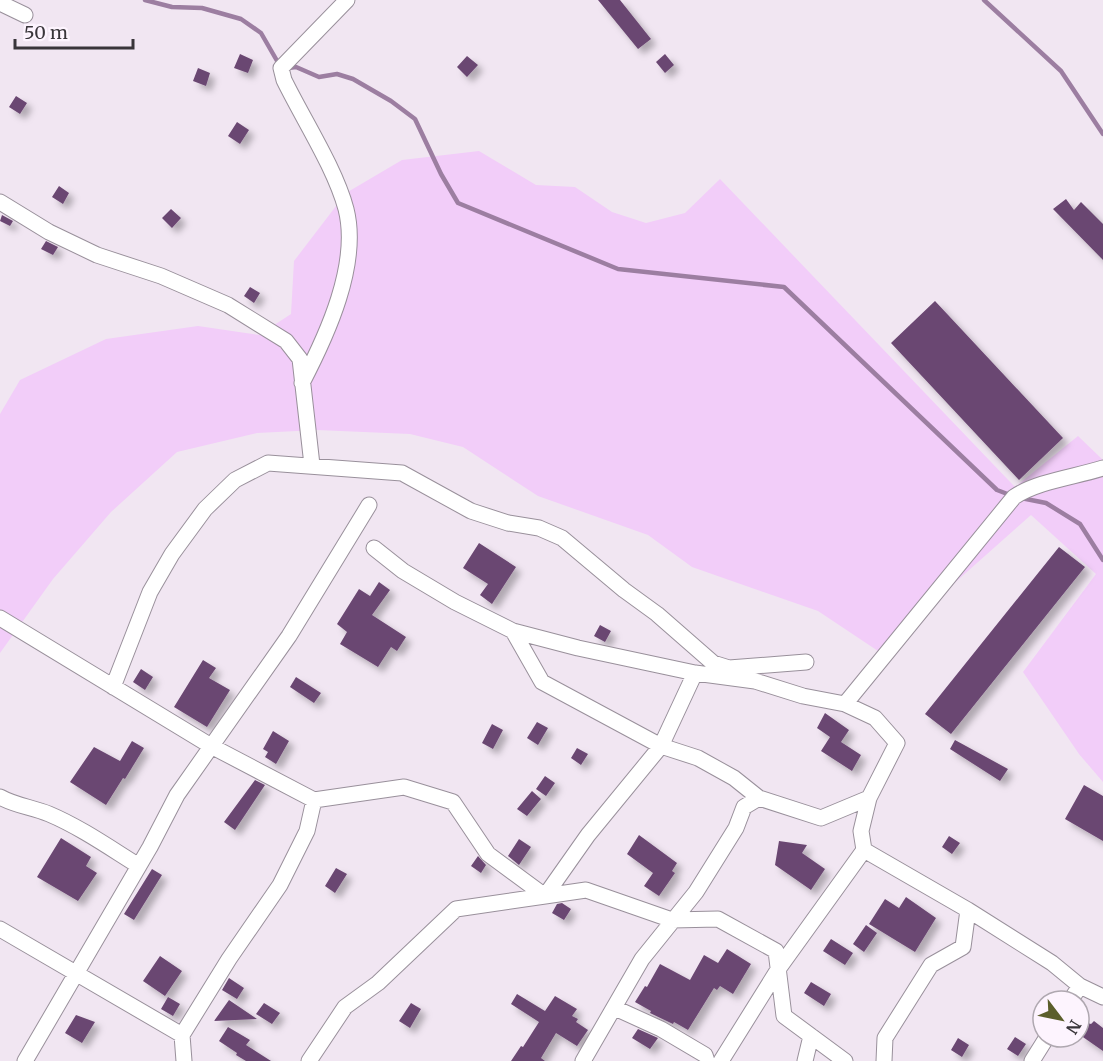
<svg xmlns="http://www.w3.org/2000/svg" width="1103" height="1061" font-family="Merriweather,serif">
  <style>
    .green { fill: #f2cdf9 }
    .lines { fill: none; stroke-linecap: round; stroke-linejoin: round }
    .stream { stroke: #9c7ea1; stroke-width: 4.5 }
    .building { fill: #6b4772; filter: url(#shadow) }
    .street-casing { stroke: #99909b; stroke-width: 17 }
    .street { stroke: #fff; stroke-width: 15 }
  </style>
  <defs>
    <filter id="shadow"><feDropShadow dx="5.5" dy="5.5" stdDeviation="3" flood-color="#0004"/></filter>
  </defs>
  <rect width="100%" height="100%" fill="#f1e6f2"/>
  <path class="green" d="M479,151L536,185L575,187L612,212L646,223L685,213L720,179L1015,487L1078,436L1103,460V782L1079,754L1023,672L1096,574L1031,515L878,651L818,611L692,567L648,535L538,496L463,447L410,434L317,430L257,433L177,452L111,512L53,579L0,653V414L20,380L106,339L198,326L259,335L291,314L294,261L346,193L402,160Z"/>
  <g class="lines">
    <path class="stream" d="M145,0L172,7L202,8L241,19L261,33L280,66
      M984,0L1061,71L1103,134
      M288,68L296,67L319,77L337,74L353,79L391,101L415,119L441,174L458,203L618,269L784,287L997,490L1010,495
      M1021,498L1046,503L1080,524L1103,560"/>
  </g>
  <path class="building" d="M598,0H620L651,39L638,49Z
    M240,54L253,60L248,73L234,68Z
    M665,54L674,65L665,73L656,62Z
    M467,56L478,65L467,77L457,67Z
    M198,68L210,73L206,86L193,81Z
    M16,96L27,103L20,114L9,107Z
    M237,122L249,130L240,144L228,136Z
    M59,186L69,193L63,204L52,197Z
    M1066,199L1074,210L1081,202L1103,224V260L1053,209Z
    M171,209L181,218L172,228L162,218Z
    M2,215L13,221L10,226L0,221Z
    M46,241L58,247L53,255L41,249Z
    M250,287L260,293L254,303L244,296Z
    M935,301L1063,438L1019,480L891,343Z
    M479,543L516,567L492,604L480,595L488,584L463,568Z
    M1059,547L1085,567L951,734L925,714Z
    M379,582L390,590L372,615L406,637L397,651L391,647L378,667L340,644L347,632L337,624L359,589L370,596Z
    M600,625L611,631L605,642L594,636Z
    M203,660L216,668L209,678L230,690L207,727L174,707Z
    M141,669L153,677L145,690L133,682Z
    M296,677L321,693L314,703L290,687Z
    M825,713L849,730L841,742L861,755L852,771L821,751L830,737L817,728Z
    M537,722L548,728L538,745L527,738Z
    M492,724L503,730L493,749L482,743Z
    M273,731L289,741L276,764L265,757L268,752L263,749Z
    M955,740L1008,769L1000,781L950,749Z
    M132,741L144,748L125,779L123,778L106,805L70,782L94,747L120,761Z
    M577,748L588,754L581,765L571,758Z
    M545,776L555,783L546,796L536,789Z
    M255,780L265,785L235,830L224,822Z
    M1084,785L1103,796V841L1065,819Z
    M532,791L541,799L527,816L517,809Z
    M639,835L677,863L672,871L675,873L659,896L644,886L653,873L627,854Z
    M949,836L960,843L952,854L942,847Z
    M61,838L91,857L86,866L97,873L78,901L37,877Z
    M519,839L531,847L519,865L508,856Z
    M779,841L807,845L802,853L825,869L811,890L775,865Z
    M478,856L486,865L481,873L471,866Z
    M336,868L347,874L335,893L325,886Z
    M152,869L162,875L134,920L124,914Z
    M906,897L936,918L915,952L869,924L885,899L899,908Z
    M562,903L571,909L564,920L552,913L557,904Z
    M866,925L877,933L864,952L853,944Z
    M831,939L853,953L845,965L823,951Z
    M727,949L751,964L733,994L720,986L717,990L714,988L688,1030L674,1022L673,1024L650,1013L651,1011L635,1002L645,986L647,987L660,964L690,980L704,955L718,963Z
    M160,956L182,971L165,996L143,981Z
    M229,978L244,988L237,999L222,990Z
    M811,982L831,994L824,1006L804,993Z
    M517,994L545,1011L555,996L577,1009L572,1016L578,1019L576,1022L588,1030L577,1046L556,1033L541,1058L545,1061H511L521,1046L523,1047L539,1022L511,1004Z
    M168,997L180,1004L173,1016L161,1009Z
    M229,1000L257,1019L214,1021Z
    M264,1003L280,1013L272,1024L256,1014Z
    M411,1003L421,1009L410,1028L399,1021Z
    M76,1015L95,1022L82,1043L65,1033Z
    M1094,1021L1103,1028V1051L1080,1035L1088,1023L1091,1024Z
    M228,1027L250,1040L246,1045L271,1061H246L236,1055L237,1053L219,1041Z
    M638,1029L658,1038L650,1049L632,1038Z
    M1015,1037L1026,1044L1018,1056L1007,1049Z
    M958,1038L969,1045L962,1057L951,1050Z"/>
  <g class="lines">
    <defs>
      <path id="street" d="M0,3L25,15
        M0,202L49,232L97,255L161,276L228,305L286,341L300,359L312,465
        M302,383C327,335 360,264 346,209C335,168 303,119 284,80L281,68L347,0
        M374,548L403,571L455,602L513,631L578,648L695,673L755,681L803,696L845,704L875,718L897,743L869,798L861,831L864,850L968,910L963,947L931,965L885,1038L884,1061
        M0,618L211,746L314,800L404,787L453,802L488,854L545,896L586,890L672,920L718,919L776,951L784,1016L845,1061
        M513,631L542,682L661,746L698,758L734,778L759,798
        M113,687L150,592L172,554L205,509L235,480L268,463L402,473L471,511L508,523L539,528L562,538L624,590L657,614L713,663L729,668L806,662
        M845,704L1014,497C1038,481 1075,477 1103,468
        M0,797C16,806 32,807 49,814C80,827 110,848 139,866
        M968,910L1052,963L1080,986L1103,997
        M0,929L182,1035
        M1070,1001L1080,986
        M615,1008L661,1029L705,1055L707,1061
        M25,1061L150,847L177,795L289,636L369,505
        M184,1061L182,1035L229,959L280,885L307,831L314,800
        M309,1061L345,1007L378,983L456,909L545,896L588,835L661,746L695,673
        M583,1061L642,959L696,892L736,828L744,807L759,798L821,818L869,798
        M721,1061L779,968L864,850
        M805,1061L811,1036
        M1032,1061L1047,1037"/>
    </defs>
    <use href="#street" class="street-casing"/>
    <use href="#street" class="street"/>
  </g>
  <g transform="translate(1061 1019) rotate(122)"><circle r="28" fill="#fdf4fe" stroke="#afa8b0" stroke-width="1.5"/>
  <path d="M0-4.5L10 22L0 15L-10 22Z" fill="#5b5e2b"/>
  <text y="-9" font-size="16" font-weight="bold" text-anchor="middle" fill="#39353a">N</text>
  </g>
  <path d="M15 39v9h118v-9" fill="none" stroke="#39353a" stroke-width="3"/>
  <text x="24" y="39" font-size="18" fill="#39353a" stroke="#fdf4fe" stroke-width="4.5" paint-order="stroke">50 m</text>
</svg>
